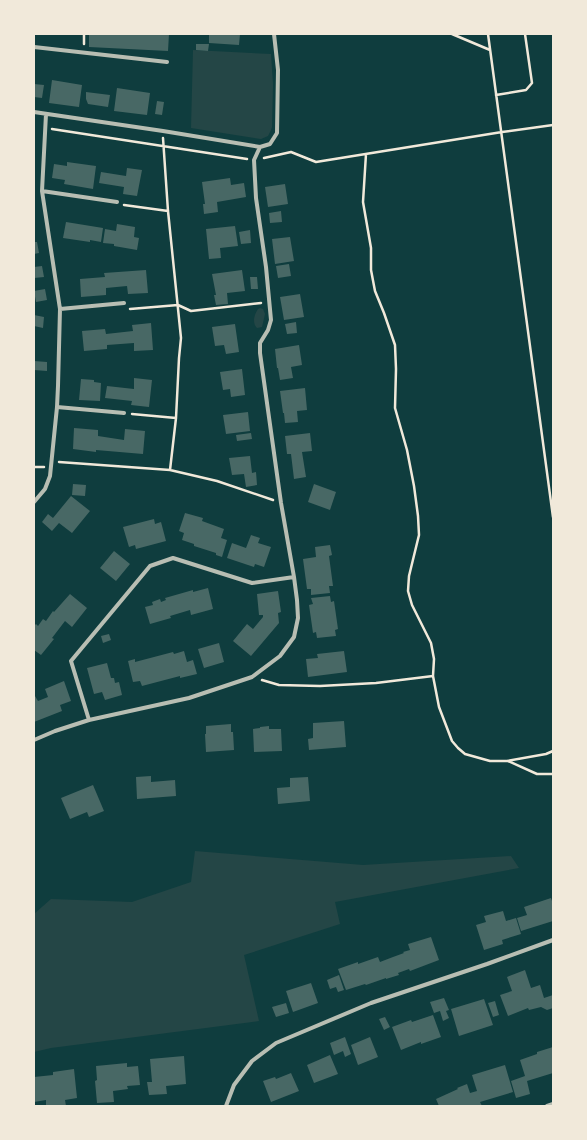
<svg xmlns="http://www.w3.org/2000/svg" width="587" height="1140" font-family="Helvetica,sans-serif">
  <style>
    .green { fill: #244646 }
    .building { fill: #486865 }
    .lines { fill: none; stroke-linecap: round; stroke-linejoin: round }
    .path { stroke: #f1e9da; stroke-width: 2.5 }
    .minor { stroke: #b8beb3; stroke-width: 4 }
  </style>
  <rect width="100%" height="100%" fill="#0f3d3e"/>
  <path class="green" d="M193,50L271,54L273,84L272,127L271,130L268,136L261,139L191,128Z
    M260,308L263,309L265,314L262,327L257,328C252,323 254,315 258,309Z
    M195,851L363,865L511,856L519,868L335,902L340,924L244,955L259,1021L51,1048L34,1052V914L51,899L132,902L191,882Z"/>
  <path class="building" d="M89,34H169L168,51L89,47Z
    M209,34H240L239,45L209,43Z
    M196,44H209L208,51L196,50Z
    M52,80L82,85L79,107L49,103Z
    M34,84L44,85L42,98L34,97Z
    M117,88L150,93L147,115L114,111Z
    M86,92L110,95L108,107L88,104L86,99Z
    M157,101L164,102L162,115L155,114Z
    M67,162L96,166L93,189L64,184L65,180L52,178L54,164L67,166Z
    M127,168L142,170L137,196L123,194L124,187L99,183L101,172L126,176Z
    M230,178L231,185L244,183L246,197L217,202L218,212L204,214L203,204H205L202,182Z
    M285,184L288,204L268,207L265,187Z
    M281,211L282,222L270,223L269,213Z
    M66,222L103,228L101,242L90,240V242L63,238Z
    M117,224L135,227L134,237L139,238L137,250L114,246V244L103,243L105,229L116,231Z
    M235,226L238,246L220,248L221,258L209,259L206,229Z
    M250,230L251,243L241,244L239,232Z
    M290,237L294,261L275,264L272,239Z
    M34,242H37L39,253L34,254Z
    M289,264L291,276L278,278L276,266Z
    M42,266L44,277L34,278V267Z
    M146,270L148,293L128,294L127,286L106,288V295L81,297L80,279L105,277L104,273Z
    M242,270L245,291L227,293L228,304L216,305L214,295H216L212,274Z
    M250,277H257L258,289H251Z
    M45,289L47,300L36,302L34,291Z
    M300,294L304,317L284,320L280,297Z
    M34,315L44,317L43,328L34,326Z
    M296,322L297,333L287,334L285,324Z
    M151,323L153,350L134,351V343L107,345V349L84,351L82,331L105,329L106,334L133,331L132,325Z
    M235,324L239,352L226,354L224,345L215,346L212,327Z
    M299,345L302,365L291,367L293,378L280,380L278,368H277L275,349Z
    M34,361L47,362V371L34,370Z
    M242,369L245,395L231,397L230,389L223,390L220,372Z
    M134,378L152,380L149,407L131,405L132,401L105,398L107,386L134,389Z
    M81,379L94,380V382L101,383L100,401L79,400Z
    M305,388L307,410L297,411L298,422L285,423L284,413H283L280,391Z
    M248,412L250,431L226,434L223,415Z
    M74,428L98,430V436L124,440L125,429L145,431L143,454L96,450V452L73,449Z
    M251,433L252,439L237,441L236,435Z
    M310,433L312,451L302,452L306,477L294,479L291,454H287L285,436Z
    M250,456L252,473L256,472L257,485L246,487L244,474L232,475L229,458Z
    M73,484L86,485L85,496L72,495Z
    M314,484L336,492L330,510L308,502Z
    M71,496L90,511L72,533L59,523L52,531L42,522L48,514L53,518Z
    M185,513L203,518L202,521L224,529L221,538L227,540L222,557L216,555V553L194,546V544L182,540L184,533L179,531Z
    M154,519L155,524L161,522L166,541L136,549L135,545L129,547L123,527Z
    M251,535L260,538L258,543L271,547L264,567L255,564L254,567L227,558L232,543L246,548Z
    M330,545L332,555L329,556L333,586H329L330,593L311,595V589H307L303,559L316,557L315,547Z
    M114,551L130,564L116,581L100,568Z
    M208,588L213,609L191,615L190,610L170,616L171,618L150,624L145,607L153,605L152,602L160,599L161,602L166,600L165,598L193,590V592Z
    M278,591L281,612L278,613L279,623L251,656L233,641L247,624L253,629L263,617V615H259L257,594Z
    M70,594L87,608L72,627L65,621L52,638L54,639L41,655L34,650V626L36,624L38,626L43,619L46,621L53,611L54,612Z
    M330,596L331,602L334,601L338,629L335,630L336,636L317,638L316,632L313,633L309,605L313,604L311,598Z
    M109,634L111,640L103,643L101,636Z
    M219,643L224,662L204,668L198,649Z
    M184,651L187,662L193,660L197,674L180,678V676L142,686L140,681L133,682L128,661L135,659V662L173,652L174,654Z
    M344,651L347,672L308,677L306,659L318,658L317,654Z
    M107,663L111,678H114L115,683L119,682L122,695L105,700L102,692L94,694L87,668Z
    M64,681L71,701L60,705L62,711L34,722V696H35L38,701L48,697L45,689Z
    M344,721L346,747L309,750L308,739L313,738V723Z
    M231,724V732H233L234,750L206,752L205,734H206V726Z
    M269,726V729H281L282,751L254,752L253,729L260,728V727Z
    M151,776V782L175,780L176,796L137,799L136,777Z
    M308,777L310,801L278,804L277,788L290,787V778Z
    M93,785L104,811L89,817L87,812L70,819L61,798Z
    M551,898L553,904V921L521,931L517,918L527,915L524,907Z
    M503,911L506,921L516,918L521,934L502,940L503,944L484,950L476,925L486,922L484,916Z
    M431,937L439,960L410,971L409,969L398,973L399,975L386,979V978L366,985L365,984L346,990L338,969L358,962V964L378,957L380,962L393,957L404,953L403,952L410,950L408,944Z
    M525,970L531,988L540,985L544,998L553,995V1008L547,1010L541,1007L529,1010L528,1008L508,1016L500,995L512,991L507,977Z
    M339,975L344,990L338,992L336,987L330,989L327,980Z
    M311,983L318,1003L293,1012L286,991Z
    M444,998L449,1010L446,1011L449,1018L443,1021L440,1011L434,1013L430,1002Z
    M484,999L493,1025L459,1036L451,1009Z
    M495,1001L499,1015L493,1017L488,1003Z
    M286,1003L289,1013L276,1017L272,1007Z
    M433,1015L441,1037L421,1044V1042L401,1050L392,1027L411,1020L412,1022Z
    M385,1017L390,1027L384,1030L379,1019Z
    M345,1037L351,1054L345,1057L343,1051L334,1055L330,1043Z
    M370,1037L378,1057L358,1065L351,1045Z
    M553,1047V1073L527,1081L530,1094L516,1098L511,1081L525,1076L520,1060L537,1054V1052Z
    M330,1055L338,1074L314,1083L307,1065Z
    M184,1056L186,1084L166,1086L167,1094L149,1095L147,1082H152L150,1059Z
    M127,1063V1067L138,1066L140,1085L127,1086L128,1089L113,1091L114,1102L97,1103L95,1081L97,1080L96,1066Z
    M505,1065L513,1092L480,1102L482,1106H439L436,1099L458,1089L457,1088L467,1084L470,1093L477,1091L472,1075Z
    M74,1069L77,1098L65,1100L66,1106H46V1100L34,1102V1077L53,1075V1072Z
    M291,1073L299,1091L271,1102L263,1081L275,1077L276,1079Z"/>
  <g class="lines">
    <path class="path" d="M452,34L490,50
      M488,34L553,517
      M84,44V34
      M496,95L526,90L532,83L525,34
      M52,129L247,159
      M163,138L168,211L181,338L179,358L176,418L170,470
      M366,154L363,202L371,248V270L375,291L384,313L395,345L396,369L395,408L407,450L414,486L418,516L419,535L409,576L408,591L412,605L431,643L434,659L433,676L439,707L452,741L458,748L465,754L490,761H507L546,754L553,751
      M264,158L291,152L316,162L502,132L553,125
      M124,205L168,211
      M130,309L178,305L191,311L261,303
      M132,414L176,418
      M59,462L170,470L217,481L273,500
      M34,467H44
      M262,680L279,685L320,686L376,683L433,676
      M508,761L537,774H553"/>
    <path class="minor" d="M34,47L167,62
      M34,112L163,131L260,147L270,144L277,133L278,70L274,34
      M42,191L117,202
      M60,309L124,303
      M57,407L124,413
      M34,502L45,489L50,476L57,407L58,386L60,309L42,191L46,114
      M89,720L71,661L150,566L173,558L252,583L294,577
      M34,740L55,731L89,720L189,698L252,677L280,656L294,637L298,618L297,600L294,577L281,503L260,353V343L268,330L271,320L266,267L256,198L254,160L260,147
      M226,1106L234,1085L252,1061L276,1043L371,1003L487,964L553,940
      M547,1106L553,1104"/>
  </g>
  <rect width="587" height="1140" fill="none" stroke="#f1e9da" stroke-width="70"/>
</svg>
